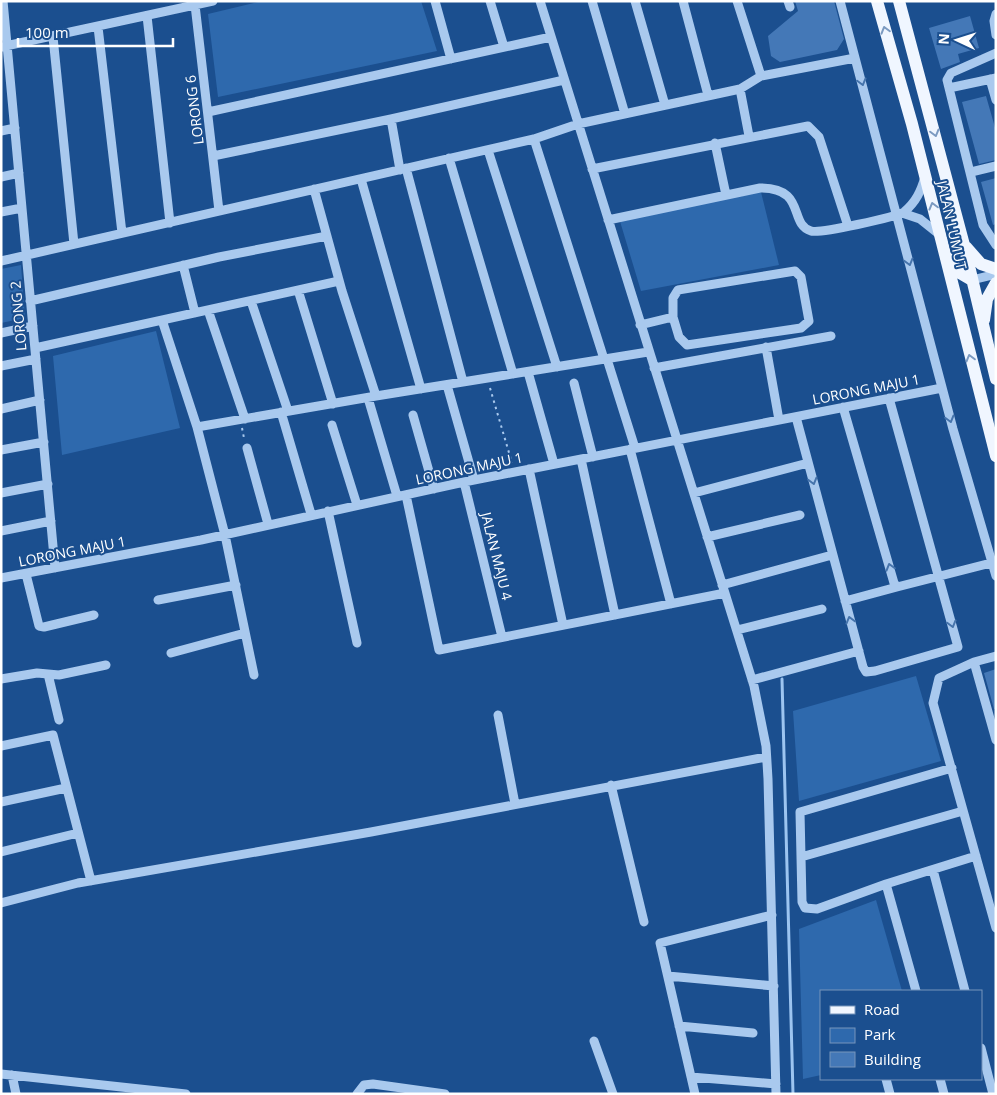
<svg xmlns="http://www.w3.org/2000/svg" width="997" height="1095" font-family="'Open Sans',sans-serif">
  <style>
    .green { fill: #2e69ad }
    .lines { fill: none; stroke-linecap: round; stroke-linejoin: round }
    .stream { stroke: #9cc4f0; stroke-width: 3 }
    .building { fill: #4478b7 }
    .path { stroke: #a9c9ee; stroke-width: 2; stroke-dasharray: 2.5 4; stroke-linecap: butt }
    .minor { stroke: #a9c9ee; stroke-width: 9 }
    .major { stroke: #f0f6ff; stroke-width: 12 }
    .oneway { stroke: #7b9ac1 }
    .oneway2 { stroke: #4674ac }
    .labels { text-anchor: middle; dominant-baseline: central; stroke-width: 4; stroke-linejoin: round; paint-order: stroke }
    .street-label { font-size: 14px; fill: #fff; stroke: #1b4f8f }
  </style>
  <rect width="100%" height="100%" fill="#1b4f8f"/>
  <path class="green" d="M262,1H421L437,51L218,97L208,14Z
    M760,188L779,265L641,291L619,218Z
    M21,265L25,318L1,323V269Z
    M156,331L180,428L62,455L53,356Z
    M916,676L941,761L799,801L793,711Z
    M876,900L902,991H821V1075L803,1079L799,929Z"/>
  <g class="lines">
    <path class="stream" d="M782,679L793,1094"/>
  </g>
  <path class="building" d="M795,1H834L844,39L837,50L780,62L771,56L768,36L798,11Z
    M970,16L979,48L958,54L960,62L941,69L929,28Z
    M986,96L996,131V160L979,164L962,102Z
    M996,178V224L993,225L981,182Z
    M996,669V709H994L984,673Z"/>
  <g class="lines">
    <path class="path" d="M490,388L512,463
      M242,428L244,438"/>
    <path class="minor" d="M3,1L55,568
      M435,1L451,59
      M490,1L504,47
      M540,1L754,686L766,746L768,779L776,1094
      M592,1L625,114
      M635,1L665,105
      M683,1L708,95
      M737,1L761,76
      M788,1L790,7
      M840,1L953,429L996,576
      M195,5L219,211
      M996,14L994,21L996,35
      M147,16L170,223
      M98,27L122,233
      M53,37L74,244
      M1,47L213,1
      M996,53L951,73L947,80L983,225L996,245
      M990,79L996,100
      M949,88L996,78
      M740,89L749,136
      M208,112L551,37
      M391,119L400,170
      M1,131L15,128
      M534,139L604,359
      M715,143L726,195
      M488,150L557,367
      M213,156L391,119L564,80
      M449,158L513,374
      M406,168L463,382
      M592,169L808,126L819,137L848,226
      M971,172L996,166
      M1,177L19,173
      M361,179L421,389
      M314,189L342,291L376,396L648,352
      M1,212L22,208
      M902,213L920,219L940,235
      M608,220L760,188C807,188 788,224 811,231C819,234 896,217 904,212C916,202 921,191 925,177
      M1,261L534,139L578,124L740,89L761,76L855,58
      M183,265L195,313
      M972,280L996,274
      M298,290L333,404
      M30,301L219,257L327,236
      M251,301L288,411
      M208,310L245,419
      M162,320L197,427L225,535L254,675
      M640,325L673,317L679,337L687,345L801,328L809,321L801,277L795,271L678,290L673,298V317
      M1,333L33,326
      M766,347L779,420
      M35,348L339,281
      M607,359L635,448
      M1,366L36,359
      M654,368L831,336
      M528,372L554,464
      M574,383L593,457
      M447,385L474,480
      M368,398L397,496
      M843,407L894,583L897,587L991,563
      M1,409L40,400
      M281,412L311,514
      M413,415L434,489
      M796,417L863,667L866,672L875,671L958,647L889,398
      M332,425L357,505
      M197,427L376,396
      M247,448L268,524
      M630,449L671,604
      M1,450L44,442
      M581,459L615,615
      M529,469L563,625
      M464,482L502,637
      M1,493L48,484
      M694,493L808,463
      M406,495L439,650L725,593
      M328,511L357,643
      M1,531L51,521
      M707,537L800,515
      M26,574L39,626L44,627L94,615
      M1,578L201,540L464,482L942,388
      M722,585L832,555
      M158,600L236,585
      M845,601L897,587
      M737,630L822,609
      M171,653L245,633
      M996,656L974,662L939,678L933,703L996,928
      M974,662L996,740
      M48,674L59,720
      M1,679L37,673L59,675L106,665
      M752,680L859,651
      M498,715L515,804
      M1,746L53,735L91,881
      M952,768L800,812L802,902L805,908L817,909L886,884L976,856
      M611,785L644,922
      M1,802L66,788
      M1,852L78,833
      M801,857L963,811
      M933,870L965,991
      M886,884L916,991
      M1,903L78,883L371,832L766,757
      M668,976L774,986
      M679,1026L753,1033
      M594,1041L613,1094
      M981,1048L993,1094
      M1,1074L186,1094
      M12,1075L16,1094
      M691,1077L776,1084
      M886,1079L890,1094
      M940,1079L944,1094
      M357,1094L364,1085L373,1084L445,1094
      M695,1094L660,943L772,915"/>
    <path class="major" d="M877,1L912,124L996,456
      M899,1L964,245L996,379
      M966,247L981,264L996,269
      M947,257L960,273L972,280
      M984,320L987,299L996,283"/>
  </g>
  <defs><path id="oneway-chevron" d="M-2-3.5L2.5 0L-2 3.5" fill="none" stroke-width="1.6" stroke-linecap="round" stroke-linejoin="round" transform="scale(1.25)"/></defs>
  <g class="oneway">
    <use href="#oneway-chevron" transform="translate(885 30) rotate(-106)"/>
    <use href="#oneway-chevron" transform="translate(935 133) rotate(75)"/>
    <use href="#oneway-chevron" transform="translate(933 206) rotate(-105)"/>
    <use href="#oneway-chevron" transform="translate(970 358) rotate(-105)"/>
  </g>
  <g class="oneway2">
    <use href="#oneway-chevron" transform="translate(862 82) rotate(75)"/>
    <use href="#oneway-chevron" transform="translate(909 262) rotate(75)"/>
    <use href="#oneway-chevron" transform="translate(950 419) rotate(75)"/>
    <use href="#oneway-chevron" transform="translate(813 481) rotate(75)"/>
    <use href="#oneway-chevron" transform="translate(890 567) rotate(-106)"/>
    <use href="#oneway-chevron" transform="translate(850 620) rotate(-105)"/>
    <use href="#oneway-chevron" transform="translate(952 624) rotate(75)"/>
  </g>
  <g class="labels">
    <g class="street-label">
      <text transform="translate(194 110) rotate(-97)">LORONG 6</text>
      <text transform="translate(952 225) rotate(77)">JALAN LUMUT</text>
      <text transform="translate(18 316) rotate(-95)">LORONG 2</text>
      <text transform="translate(866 389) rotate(-11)">LORONG MAJU 1</text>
      <text transform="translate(469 468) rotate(-12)">LORONG MAJU 1</text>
      <text transform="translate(72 551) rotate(-11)">LORONG MAJU 1</text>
      <text transform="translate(497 556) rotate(76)">JALAN MAJU 4</text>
    </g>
  </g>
  <rect width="997" height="1095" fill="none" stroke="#ffffff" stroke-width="5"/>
  <rect x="820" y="990" width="162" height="90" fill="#1b4f8f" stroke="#7695bc"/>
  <rect x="830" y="1006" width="25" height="8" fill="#f0f6ff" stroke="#7695bc"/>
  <text x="864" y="1015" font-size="15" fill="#ffffff">Road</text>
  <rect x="830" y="1028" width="25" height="15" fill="#2e69ad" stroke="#7695bc"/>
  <text x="864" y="1040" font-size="15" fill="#ffffff">Park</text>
  <rect x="830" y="1052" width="25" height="15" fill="#4478b7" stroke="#7695bc"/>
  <text x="864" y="1065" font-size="15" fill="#ffffff">Building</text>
  <g transform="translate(957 40) rotate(274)" stroke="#1b4f8f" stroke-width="4" paint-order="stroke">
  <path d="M0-4L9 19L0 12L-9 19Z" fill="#ffffff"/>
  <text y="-8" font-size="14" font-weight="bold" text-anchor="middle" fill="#ffffff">N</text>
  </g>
  <path d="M18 38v8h155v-8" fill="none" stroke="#ffffff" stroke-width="2.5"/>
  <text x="25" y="38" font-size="15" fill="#ffffff" stroke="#1b4f8f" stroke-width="4" paint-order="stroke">100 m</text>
</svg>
